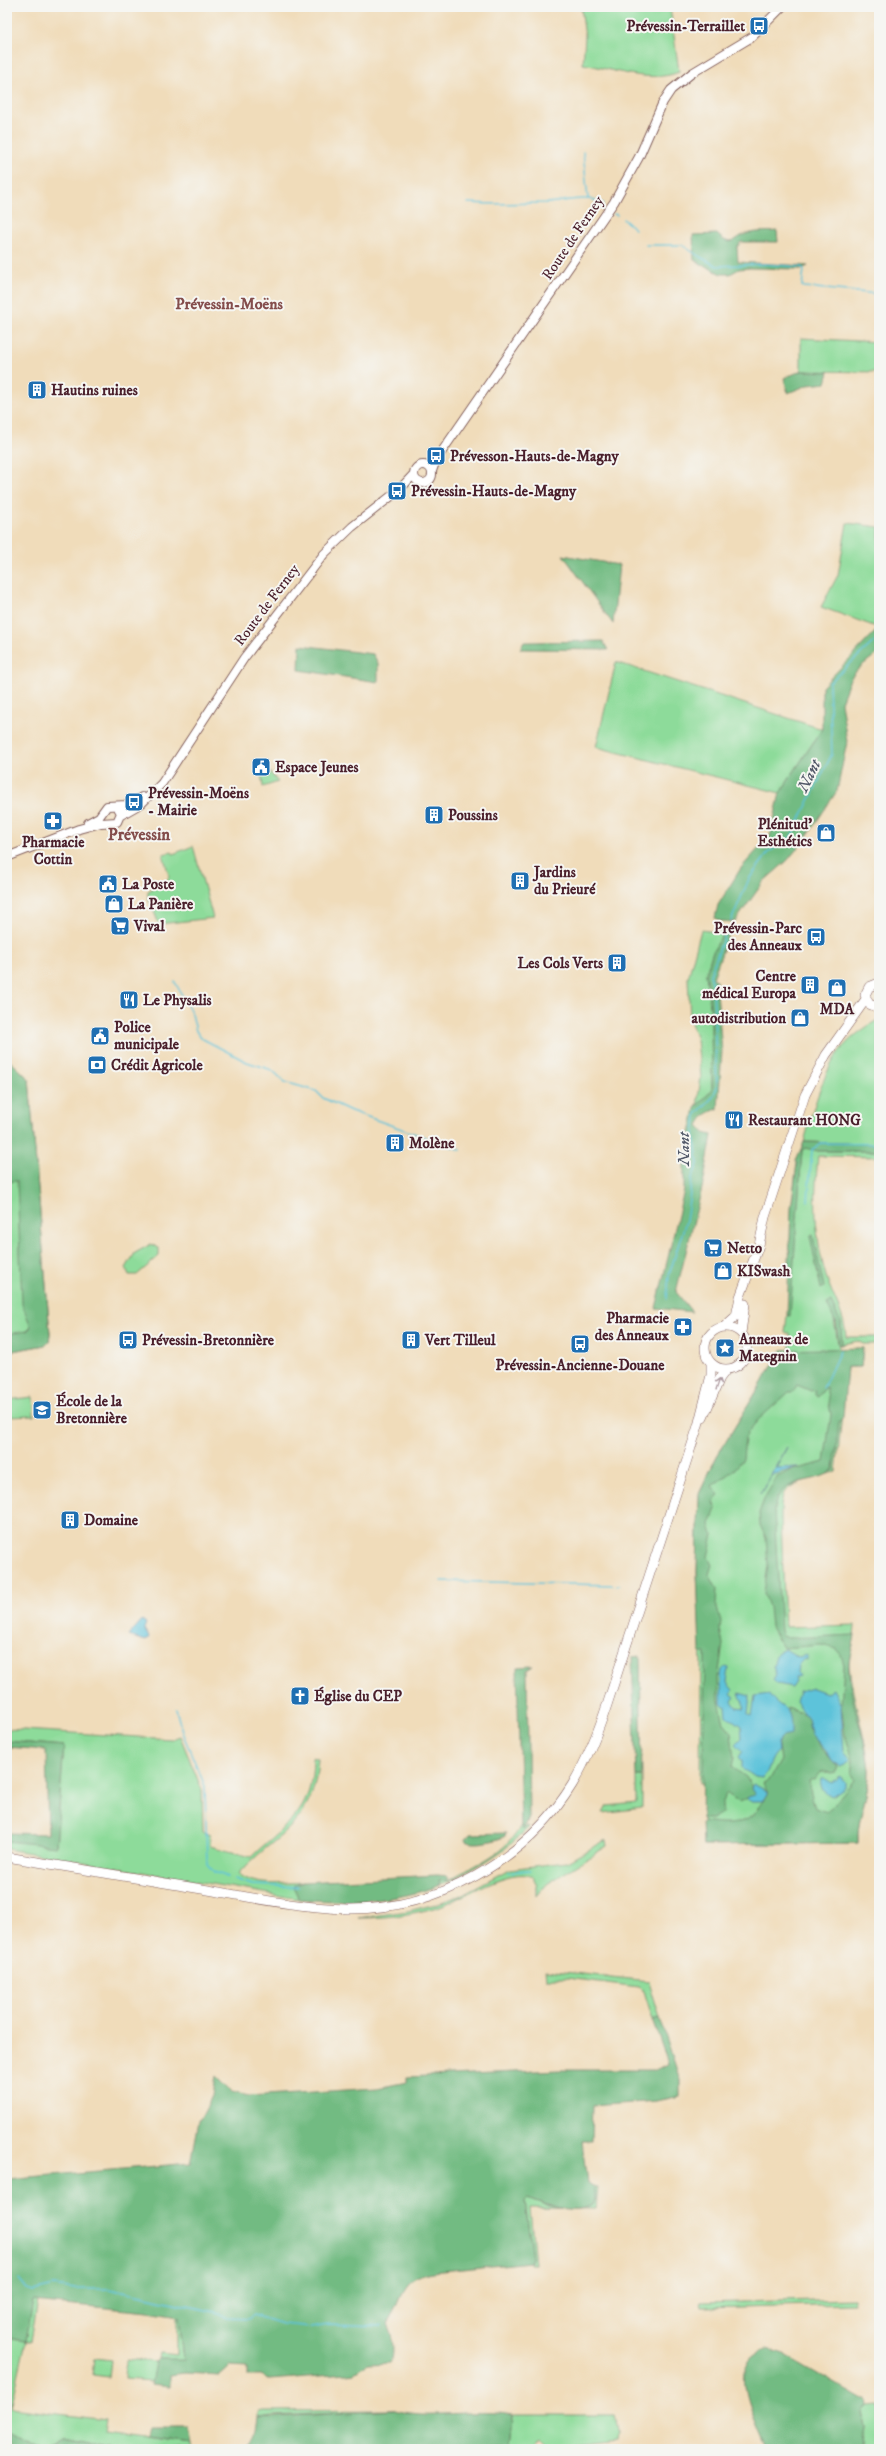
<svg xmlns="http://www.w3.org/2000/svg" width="886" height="2456" font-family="'IM FELL DW Pica',serif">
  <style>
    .green { fill: #8ddb9a; stroke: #6c7d62 }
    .forest { fill: #72bb82; stroke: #5e6d56 }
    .water { fill: #5dc3da; stroke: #547182 }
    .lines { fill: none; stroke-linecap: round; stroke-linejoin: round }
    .stream { stroke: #5dc3da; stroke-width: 1.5 }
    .secondary-casing { stroke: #84615d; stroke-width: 10 }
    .primary-casing { stroke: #84615d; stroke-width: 10 }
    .secondary { stroke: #fff; stroke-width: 8 }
    .primary { stroke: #fff; stroke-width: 9 }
    .oneway { stroke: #ae9aa0 }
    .labels { text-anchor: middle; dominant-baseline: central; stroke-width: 4; stroke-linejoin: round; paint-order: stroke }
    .poi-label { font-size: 15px; font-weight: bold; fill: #4a1f2b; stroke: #f6f6f2; text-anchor: start }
    .street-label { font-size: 15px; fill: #4a1f2b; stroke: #f6f6f2 }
    .neighbourhood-label { font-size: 16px; font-weight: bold; fill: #844d4c; stroke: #f6f6f2 }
    .water-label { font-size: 16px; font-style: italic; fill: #515868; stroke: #f6f6f2 }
    .quarter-label { font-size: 17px; font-weight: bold; fill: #844d4c; stroke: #f6f6f2 }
  </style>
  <rect width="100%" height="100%" fill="#f6f6f2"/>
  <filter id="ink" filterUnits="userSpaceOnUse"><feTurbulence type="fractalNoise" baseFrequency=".025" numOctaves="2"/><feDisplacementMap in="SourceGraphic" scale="8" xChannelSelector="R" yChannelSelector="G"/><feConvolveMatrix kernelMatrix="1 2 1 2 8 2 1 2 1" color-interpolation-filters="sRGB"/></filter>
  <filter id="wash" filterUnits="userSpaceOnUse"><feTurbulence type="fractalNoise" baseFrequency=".012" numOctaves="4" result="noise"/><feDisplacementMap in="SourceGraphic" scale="16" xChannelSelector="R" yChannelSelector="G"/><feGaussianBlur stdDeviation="0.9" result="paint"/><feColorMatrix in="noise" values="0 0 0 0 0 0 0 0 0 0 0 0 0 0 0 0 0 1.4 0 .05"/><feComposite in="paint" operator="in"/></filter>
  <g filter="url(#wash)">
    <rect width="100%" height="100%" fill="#f0dcba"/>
    <path class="green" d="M581,7H670L679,72C651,84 612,69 583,64L585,37Z
      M801,338L879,342V372L801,371Z
      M847,523L879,527V628L821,607L838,575Z
      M616,662L822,729L780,793L596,747Z
      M264,770L266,772L268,770L278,782L263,787L261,772Z
      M193,846L213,918L159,924L148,897V891L167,881L169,876L163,854L172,852L173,854Z
      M701,930L723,933L712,954L706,974L711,1014L712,1090L697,1106L701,1077L697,1040L690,1020L688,978Z
      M879,1019V1144L804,1142C811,1116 824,1068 842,1048C852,1036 866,1027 879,1019Z
      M10,1061L29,1079L50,1334L49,1341L45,1345L7,1352V1062Z
      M806,1147L818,1151H879V1157L818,1156C814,1197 814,1236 826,1276C832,1296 845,1315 846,1337H879V1344H863L858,1341L842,1344L841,1323L831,1303L839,1349L863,1348L861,1367H847L836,1472C824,1475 790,1482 784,1493C781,1499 781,1509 781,1515L785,1627L855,1625C855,1637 849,1655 849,1665C852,1700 866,1735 869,1770C870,1795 856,1818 858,1843L703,1845V1783H700L701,1662L697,1571L699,1494L717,1456L782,1350H790V1333H785L787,1315L789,1316L802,1150Z
      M151,1244L159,1248V1256L137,1275H129L126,1268L135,1253Z
      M33,1397L34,1416L7,1417V1400Z
      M7,1729L172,1739L180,1736L202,1790L203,1832L210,1835V1846L251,1857C287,1822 313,1815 313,1757L318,1759C315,1805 300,1821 266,1848C256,1856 248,1865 238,1873C255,1888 283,1883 304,1882L293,1886L299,1899L7,1849V1841L56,1845L64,1746L7,1741Z
      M636,1776H642V1808L603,1813L607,1806L636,1803Z
      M521,1825L523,1830L527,1826L529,1827C505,1853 472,1871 440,1885L438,1881L448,1880C473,1866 509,1852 521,1825Z
      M606,1840L607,1846L547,1884L537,1896V1885L533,1877C510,1865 461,1900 437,1907C411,1915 385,1918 358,1918L408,1911L436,1904L459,1896L509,1869L567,1862Z
      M545,1970L649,1981L660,2018L653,2020L644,1991L638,1987L567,1978H546Z
      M595,2187H598L596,2209L530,2208L535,2264H530L532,2258L525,2201L528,2198C545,2206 575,2214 593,2205L595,2200Z
      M853,2299L854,2304L702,2308L701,2303Z
      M32,2301H38L31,2341H26L11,2408L106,2420L104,2433L192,2444L193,2449H121L62,2437C40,2451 28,2444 7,2432V2338L26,2341Z
      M177,2317H179L184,2360L158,2359L159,2353L177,2355Z
      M95,2358L111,2360L109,2377L93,2375Z
      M126,2359L155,2362L152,2381L125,2379Z
      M879,2405V2449H862L865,2427L862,2412L867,2406Z
      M395,2410L272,2416L259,2418V2412L264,2411Z
      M513,2415H615L618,2432L617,2440L550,2449L540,2439L532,2449H510Z"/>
    <path class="forest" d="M777,231L778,242H741L737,247L738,262L808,266L801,269L750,268L739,269L730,274H721L694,260L693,235L717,234C734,251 734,235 750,233C759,231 768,232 777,231Z
      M801,371L829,372L826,383L808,385L788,393L784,378Z
      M563,555L619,565L613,624Z
      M879,628V652L859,668L850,679L841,702L847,742L837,791L805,839L787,861L764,881L735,922L719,921L715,918L718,905L741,868L770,836L780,793L822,729V687Z
      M603,641L608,650L520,649L524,642Z
      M300,645L373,654L378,663V682L299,670Z
      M723,933H729L713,978L716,980L722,1051L718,1109C708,1112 702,1116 698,1126L704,1133L712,1135L704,1180L676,1292L692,1312L656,1308L684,1190V1163L695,1108L712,1090L711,1014L706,974L712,954Z
      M10,1061L29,1079L50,1334L49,1341L45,1345L7,1352V1334L27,1331L31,1327L22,1304L17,1181L7,1182V1062Z
      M804,1142L879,1144V1151H818L806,1148L802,1150L790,1316L787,1315L791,1208L797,1163L796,1160Z
      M813,1235L824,1287L821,1289L810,1236Z
      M831,1302L841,1323L842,1345H839L836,1324L827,1304Z
      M863,1348L861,1367H847L843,1417L839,1422L834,1470C812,1487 781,1473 774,1509L781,1630L783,1636L788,1638L855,1635C854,1645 850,1653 849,1662C847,1697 866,1736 869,1770C870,1795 856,1818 858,1843L703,1845L702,1822C727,1825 745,1828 760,1805C762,1802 766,1798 767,1794C768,1790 764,1787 763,1783L770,1779L781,1760L778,1742L783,1735H791L787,1708L806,1714C810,1720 808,1726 811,1732C813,1737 833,1764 838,1767L836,1772L831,1773L820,1771L814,1779L808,1781L815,1808L827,1812L854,1780L851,1775L853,1760L845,1735L841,1705L844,1665L841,1655L836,1649L821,1645L783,1648L771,1627L769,1607L764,1593L768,1565L766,1538L760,1525L759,1513L765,1497L777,1477L789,1471L824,1462L831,1415L826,1387L818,1397L815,1395V1390L811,1391L797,1385L793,1392H789L758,1420L749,1431L745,1438L743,1459L734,1470L712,1486L719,1495L713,1502L716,1509L710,1524L713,1535L708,1557L712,1565L709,1574L717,1589L716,1605L721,1621L720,1629L723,1644L718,1678L719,1701L724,1723L731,1733L734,1757L732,1767L746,1777L756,1794L739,1802L726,1793L722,1807L723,1812L712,1819H702L705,1653H700L697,1571L699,1494L717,1456L782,1350Z
      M640,1656L642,1776H636L632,1657Z
      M533,1666L527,1670L529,1818L523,1830L521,1825L517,1667Z
      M7,1741L64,1746L56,1846L7,1841V1833L48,1834L46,1750L7,1747Z
      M506,1833L505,1836C497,1841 473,1846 465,1841L470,1834Z
      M437,1875L448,1876V1880L439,1881L440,1885C394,1903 347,1903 299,1899L293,1886L304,1882Z
      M660,2018L680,2080V2096L657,2101L592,2106L591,2141H582L587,2183L595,2187V2200L593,2205C575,2215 545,2205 528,2198L525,2201L532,2258L530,2262L433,2272C399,2277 402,2299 387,2325C392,2334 396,2354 390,2363L368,2364L354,2373L346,2374L269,2380L261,2376H248V2367L230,2366L220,2375L185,2373L169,2375V2386L151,2384L155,2362L158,2359H184L179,2317L148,2312L33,2301L26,2341L7,2338V2179L191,2163L199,2121L212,2096L215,2076L231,2092L249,2096L377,2088L407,2082V2077L558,2070H655L668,2064L653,2020Z
      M767,2349L783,2354L863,2400H866L867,2406L862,2413L865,2427L862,2449H767C757,2422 722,2362 767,2349Z
      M395,2410C428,2420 476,2408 513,2415L510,2449H245L257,2432L259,2418Z
      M149,2428H189L192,2444L147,2438Z
      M7,2432C28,2444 40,2451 62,2437L121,2449H10Z"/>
    <path class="water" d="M787,1447L776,1468L798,1467L772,1475L760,1494Z
      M142,1620L146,1623L144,1629L149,1637L146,1641L128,1636Z
      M785,1649L798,1657L807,1655V1660L804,1659L798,1665L797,1673L799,1676L795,1678L796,1681L792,1687L777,1684L773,1680L776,1674L773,1667L777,1653Z
      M726,1667L729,1668L727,1683L733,1690L730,1693L735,1697L732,1701L736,1707L745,1708L739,1693L750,1696L748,1714L752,1716L755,1696L769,1694C783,1714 792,1701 791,1735L781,1737L778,1742L779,1751C769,1758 770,1773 762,1778L755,1777L742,1768V1761L739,1757L743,1751L736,1744L742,1738L741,1726L727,1716L726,1707L721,1704V1675L722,1670Z
      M813,1688L827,1693L833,1689L841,1705L844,1752L851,1760L841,1767L833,1763L826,1751L811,1734L808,1718L796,1702L799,1692Z
      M840,1776L845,1782V1787L832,1796C825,1793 819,1788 821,1778H824L832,1783Z
      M753,1784L767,1791V1795L762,1801H750L747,1799L748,1796L756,1794L751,1788Z"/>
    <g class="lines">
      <path class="stream" d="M583,152L588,199
        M468,203C493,205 519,203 545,203C564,202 588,194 604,204
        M614,214L617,215
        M623,219L635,229
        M646,245H682L700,257L717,266L765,264L801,267L804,269L802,286L804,287L879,294
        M731,921L749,879L769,852L791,837L832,754L829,683L879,637
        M175,982L192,1014L196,1031L201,1038L247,1062L272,1070L285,1082L316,1091L323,1098L351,1111L461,1150
        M808,1201L812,1150L820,1143L879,1144
        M667,1299L669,1275L686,1221L692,1178L698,1164L694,1134L696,1114L713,1097L717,1087L713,985L710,975L725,934
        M823,1388L840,1351
        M441,1581L613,1585
        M617,1585H620
        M176,1709L182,1732L205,1786L207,1864L214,1872L228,1877
        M508,1872L530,1870
        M235,1879L252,1885L298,1887
        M19,2279L27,2289L33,2291L54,2286L74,2289H109L220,2313L226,2318L248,2319L254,2315L283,2324L312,2327L329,2324L381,2326"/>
    </g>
  </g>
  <g filter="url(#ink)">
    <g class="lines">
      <defs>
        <path id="secondary" d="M414 474a9 9 0 1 1 18 0a9 9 0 1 1-18 0Z
          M432,471L436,460L614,202L639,157L663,102L671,90L692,73L752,37L782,7
          M121,815L142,803L162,783L244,658L324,554L352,527L399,490L414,474
          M88,823L99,817L107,806L127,805L142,797
          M7,857L79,829L101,823L117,822L121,813L117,806"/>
        <path id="primary" d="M879,983L869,987L865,995L869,1004L879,1008
          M725,1326L736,1316L740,1297L759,1245L765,1217L805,1095L826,1055L866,999
          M705 1348a21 21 0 1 1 42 0a21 21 0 1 1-42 0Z
          M741,1333L745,1304
          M703,1418L720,1378L727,1369
          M7,1857C74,1868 141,1879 208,1890C254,1898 301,1908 348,1909C437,1910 525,1861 572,1785C587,1760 598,1732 607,1705L698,1426L711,1375V1363"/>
      </defs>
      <use href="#secondary" class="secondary-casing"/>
      <use href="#primary" class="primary-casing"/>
      <use href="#secondary" class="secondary"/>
      <use href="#primary" class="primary"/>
    </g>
    <defs><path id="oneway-shaft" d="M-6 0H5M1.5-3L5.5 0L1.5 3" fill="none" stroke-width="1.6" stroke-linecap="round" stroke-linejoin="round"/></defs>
    <use class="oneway" href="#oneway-shaft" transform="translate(718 1384) rotate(-72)"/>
  </g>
  <defs>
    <symbol id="bus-square" viewBox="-11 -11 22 22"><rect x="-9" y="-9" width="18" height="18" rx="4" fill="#1f6fb2" stroke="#f6f6f2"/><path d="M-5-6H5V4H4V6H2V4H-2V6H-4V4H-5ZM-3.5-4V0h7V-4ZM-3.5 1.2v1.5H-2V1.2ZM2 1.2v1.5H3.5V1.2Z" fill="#fff"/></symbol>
    <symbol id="building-square" viewBox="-11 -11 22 22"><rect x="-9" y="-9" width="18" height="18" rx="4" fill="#1f6fb2" stroke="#f6f6f2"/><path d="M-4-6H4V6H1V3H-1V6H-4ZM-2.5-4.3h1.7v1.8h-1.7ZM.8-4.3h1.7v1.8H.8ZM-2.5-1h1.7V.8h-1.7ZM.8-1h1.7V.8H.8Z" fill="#fff"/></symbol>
    <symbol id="civic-square" viewBox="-11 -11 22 22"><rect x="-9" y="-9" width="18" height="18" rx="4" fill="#1f6fb2" stroke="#f6f6f2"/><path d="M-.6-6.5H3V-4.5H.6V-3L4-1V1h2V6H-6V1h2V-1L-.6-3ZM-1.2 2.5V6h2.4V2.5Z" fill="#fff"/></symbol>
    <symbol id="pharmacy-square" viewBox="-11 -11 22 22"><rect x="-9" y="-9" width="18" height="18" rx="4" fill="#1f6fb2" stroke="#f6f6f2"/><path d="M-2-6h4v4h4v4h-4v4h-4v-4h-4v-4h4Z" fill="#fff"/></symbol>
    <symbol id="shop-square" viewBox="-11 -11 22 22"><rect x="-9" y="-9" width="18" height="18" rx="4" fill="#1f6fb2" stroke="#f6f6f2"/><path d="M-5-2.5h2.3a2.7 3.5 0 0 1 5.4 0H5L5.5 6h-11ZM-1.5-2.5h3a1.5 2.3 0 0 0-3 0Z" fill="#fff"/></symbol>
    <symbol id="supermarket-square" viewBox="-11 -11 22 22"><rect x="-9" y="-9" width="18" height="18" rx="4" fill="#1f6fb2" stroke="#f6f6f2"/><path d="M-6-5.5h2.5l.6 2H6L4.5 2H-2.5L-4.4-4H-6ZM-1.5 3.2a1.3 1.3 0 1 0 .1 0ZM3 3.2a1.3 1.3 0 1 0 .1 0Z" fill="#fff"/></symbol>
    <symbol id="restaurant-square" viewBox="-11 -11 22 22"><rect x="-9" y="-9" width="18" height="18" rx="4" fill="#1f6fb2" stroke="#f6f6f2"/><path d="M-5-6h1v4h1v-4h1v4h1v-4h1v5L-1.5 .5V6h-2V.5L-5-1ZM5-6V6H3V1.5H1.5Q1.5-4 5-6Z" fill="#fff"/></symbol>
    <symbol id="bank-square" viewBox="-11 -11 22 22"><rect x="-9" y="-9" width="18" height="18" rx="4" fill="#1f6fb2" stroke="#f6f6f2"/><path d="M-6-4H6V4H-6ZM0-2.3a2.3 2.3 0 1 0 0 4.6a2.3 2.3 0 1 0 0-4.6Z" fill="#fff"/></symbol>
    <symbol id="sight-square" viewBox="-11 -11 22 22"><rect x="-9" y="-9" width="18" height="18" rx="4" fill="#1f6fb2" stroke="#f6f6f2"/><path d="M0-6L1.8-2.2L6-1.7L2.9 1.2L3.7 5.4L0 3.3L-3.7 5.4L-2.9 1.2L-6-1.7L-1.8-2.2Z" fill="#fff"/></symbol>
    <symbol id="school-square" viewBox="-11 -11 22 22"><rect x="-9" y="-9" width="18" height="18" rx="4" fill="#1f6fb2" stroke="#f6f6f2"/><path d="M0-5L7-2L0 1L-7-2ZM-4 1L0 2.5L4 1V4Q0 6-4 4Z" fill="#fff"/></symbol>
    <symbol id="church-square" viewBox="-11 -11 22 22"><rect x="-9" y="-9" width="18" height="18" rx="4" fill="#1f6fb2" stroke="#f6f6f2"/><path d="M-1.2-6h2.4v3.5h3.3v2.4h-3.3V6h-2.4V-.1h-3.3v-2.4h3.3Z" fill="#fff"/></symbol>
  </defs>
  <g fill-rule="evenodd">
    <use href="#bus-square" x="748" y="15" width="22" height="22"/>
    <use href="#building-square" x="26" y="379" width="22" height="22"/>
    <use href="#bus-square" x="425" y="445" width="22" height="22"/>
    <use href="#bus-square" x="386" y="480" width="22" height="22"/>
    <use href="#civic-square" x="250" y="756" width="22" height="22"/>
    <use href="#bus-square" x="123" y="791" width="22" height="22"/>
    <use href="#building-square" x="423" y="804" width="22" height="22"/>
    <use href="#pharmacy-square" x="42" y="810" width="22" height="22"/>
    <use href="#shop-square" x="815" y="822" width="22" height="22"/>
    <use href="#building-square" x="509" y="870" width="22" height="22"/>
    <use href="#civic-square" x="97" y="873" width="22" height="22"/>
    <use href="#shop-square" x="103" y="893" width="22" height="22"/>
    <use href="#supermarket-square" x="109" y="915" width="22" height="22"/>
    <use href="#bus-square" x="805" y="926" width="22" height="22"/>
    <use href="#building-square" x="606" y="952" width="22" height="22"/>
    <use href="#building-square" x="799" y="974" width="22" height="22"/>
    <use href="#shop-square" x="826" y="977" width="22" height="22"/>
    <use href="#restaurant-square" x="118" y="989" width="22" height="22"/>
    <use href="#shop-square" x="789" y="1007" width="22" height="22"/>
    <use href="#civic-square" x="89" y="1025" width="22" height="22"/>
    <use href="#bank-square" x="86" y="1054" width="22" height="22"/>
    <use href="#restaurant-square" x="723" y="1109" width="22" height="22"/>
    <use href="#building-square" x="384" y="1132" width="22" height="22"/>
    <use href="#supermarket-square" x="702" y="1237" width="22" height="22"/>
    <use href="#shop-square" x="712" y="1260" width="22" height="22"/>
    <use href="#pharmacy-square" x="672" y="1316" width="22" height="22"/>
    <use href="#bus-square" x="117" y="1329" width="22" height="22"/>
    <use href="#building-square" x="400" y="1329" width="22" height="22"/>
    <use href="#bus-square" x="569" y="1333" width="22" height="22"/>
    <use href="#sight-square" x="714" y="1337" width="22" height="22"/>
    <use href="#school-square" x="31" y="1399" width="22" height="22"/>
    <use href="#building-square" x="59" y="1509" width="22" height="22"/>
    <use href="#church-square" x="289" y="1685" width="22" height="22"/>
  </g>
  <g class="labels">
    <g class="poi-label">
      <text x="745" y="26" text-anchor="end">Prévessin-Terraillet</text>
      <text x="51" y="390">Hautins ruines</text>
      <text x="450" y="456">Prévesson-Hauts-de-Magny</text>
      <text x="411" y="491">Prévessin-Hauts-de-Magny</text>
      <text x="275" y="767">Espace Jeunes</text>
      <text x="148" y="793">Prévessin-Moëns<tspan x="148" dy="17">- Mairie</tspan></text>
      <text x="448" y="815">Poussins</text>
      <text x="812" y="824" text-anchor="end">Plénitud'<tspan x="812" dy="17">Esthétics</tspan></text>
      <text x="53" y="842" text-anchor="middle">Pharmacie<tspan x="53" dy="17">Cottin</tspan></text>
      <text x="534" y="872">Jardins<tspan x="534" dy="17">du Prieuré</tspan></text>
      <text x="122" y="884">La Poste</text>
      <text x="128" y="904">La Panière</text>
      <text x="134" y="926">Vival</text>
      <text x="802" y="928" text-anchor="end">Prévessin-Parc<tspan x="802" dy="17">des Anneaux</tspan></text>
      <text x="603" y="963" text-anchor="end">Les Cols Verts</text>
      <text x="796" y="976" text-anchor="end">Centre<tspan x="796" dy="17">médical Europa</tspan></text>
      <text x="143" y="1000">Le Physalis</text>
      <text x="837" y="1009" text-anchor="middle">MDA</text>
      <text x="786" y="1018" text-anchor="end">autodistribution</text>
      <text x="114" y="1027">Police<tspan x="114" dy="17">municipale</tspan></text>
      <text x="111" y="1065">Crédit Agricole</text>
      <text x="748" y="1120">Restaurant HONG</text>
      <text x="409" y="1143">Molène</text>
      <text x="727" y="1248">Netto</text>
      <text x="737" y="1271">KISwash</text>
      <text x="669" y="1318" text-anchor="end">Pharmacie<tspan x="669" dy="17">des Anneaux</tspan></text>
      <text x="739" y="1339">Anneaux de<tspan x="739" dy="17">Mategnin</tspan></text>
      <text x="142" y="1340">Prévessin-Bretonnière</text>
      <text x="425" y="1340">Vert Tilleul</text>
      <text x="580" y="1365" text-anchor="middle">Prévessin-Ancienne-Douane</text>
      <text x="56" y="1401">École de la<tspan x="56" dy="17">Bretonnière</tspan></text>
      <text x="84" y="1520">Domaine</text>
      <text x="314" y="1696">Église du CEP</text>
    </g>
    <g class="street-label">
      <text transform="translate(573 238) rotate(-56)">Route de Ferney</text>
      <text transform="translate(267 605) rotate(-53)">Route de Ferney</text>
    </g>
    <g class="neighbourhood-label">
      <text x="229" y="304">Prévessin-Moëns</text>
    </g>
    <g class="water-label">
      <text transform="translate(809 776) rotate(-64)">Nant</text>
      <text transform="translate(684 1149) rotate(-90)">Nant</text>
    </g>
    <g class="quarter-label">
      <text x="139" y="835">Prévessin</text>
    </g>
  </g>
  <rect width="886" height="2456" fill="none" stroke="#f6f6f2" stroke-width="24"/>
</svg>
